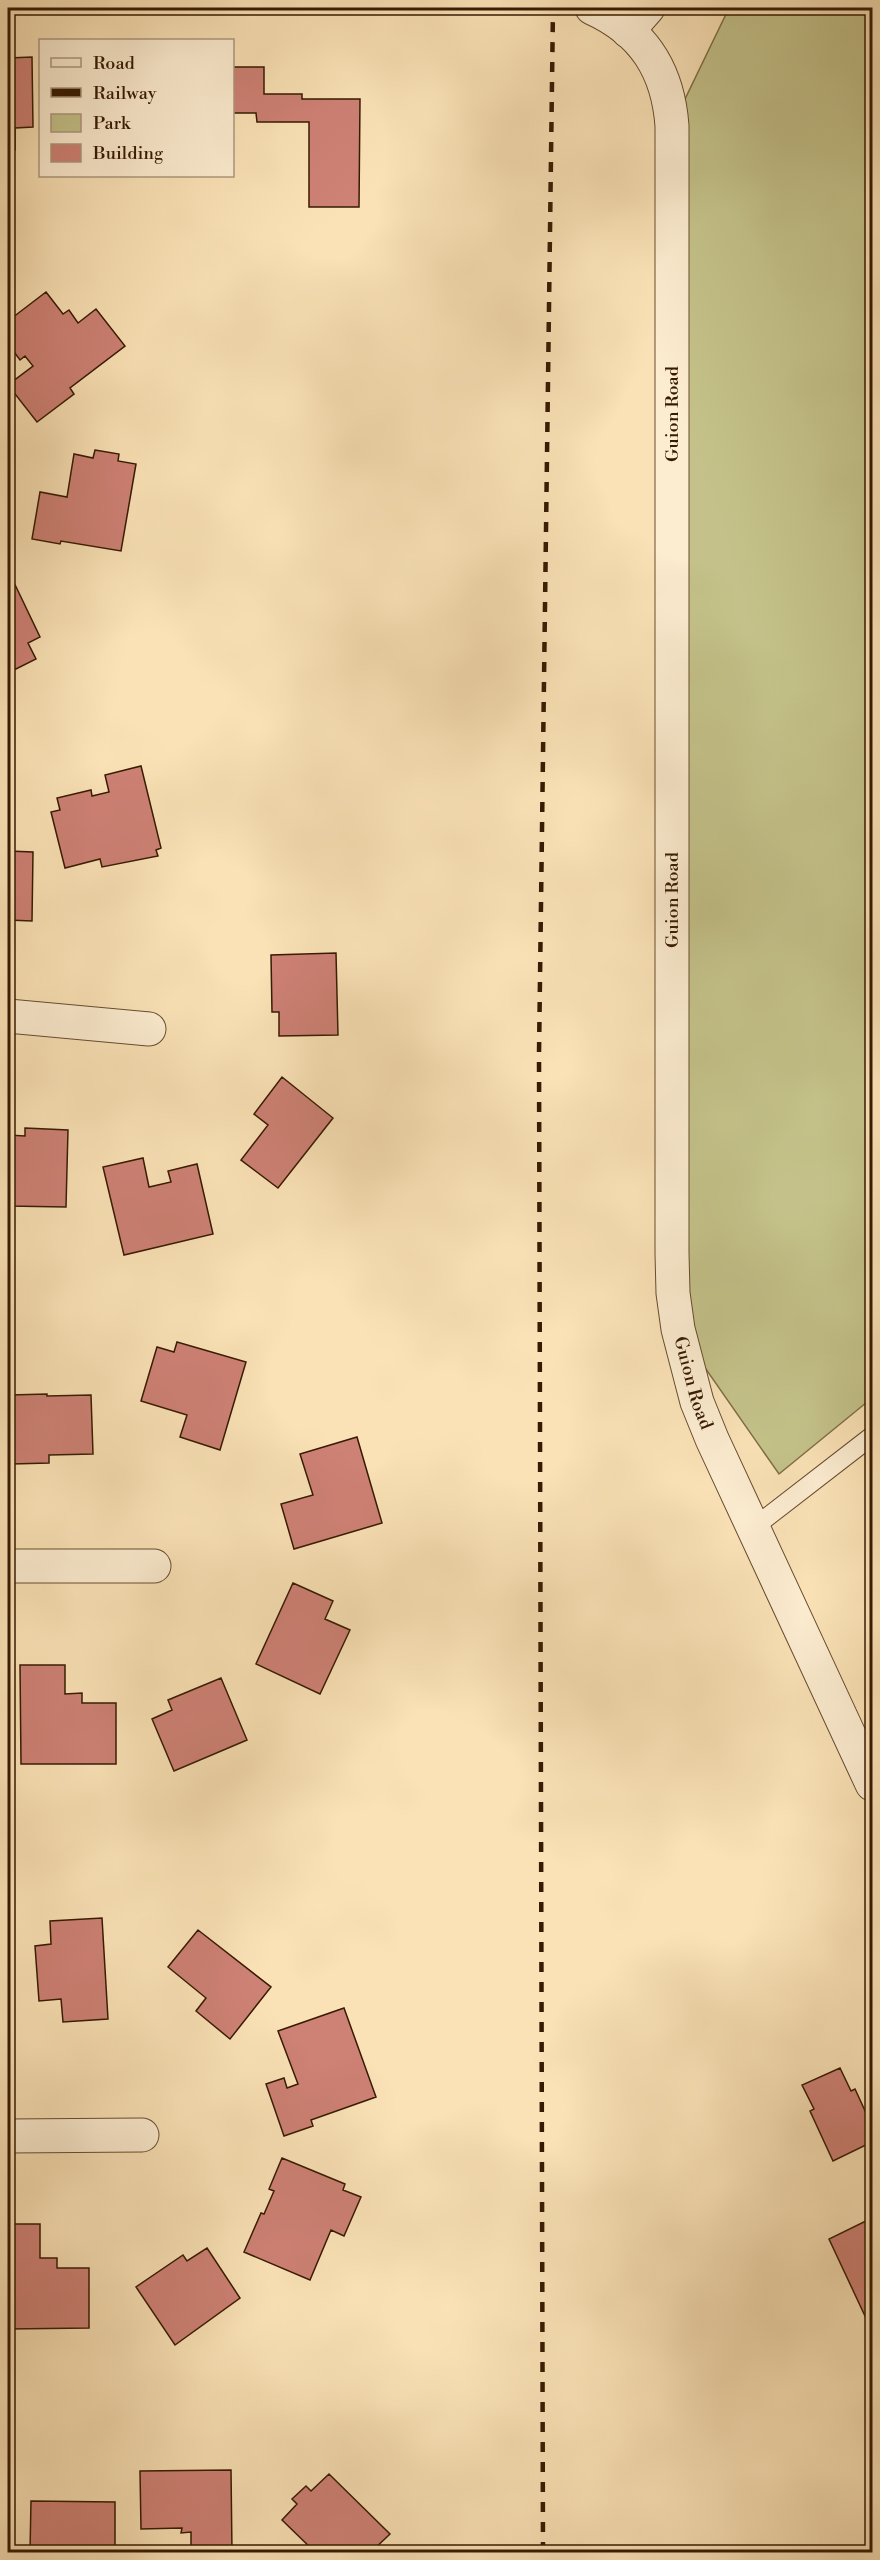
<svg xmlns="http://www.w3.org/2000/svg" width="880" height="2560" font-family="'Libre Bodoni',serif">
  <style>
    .green { fill: #c4c28a; stroke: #7d6e46; stroke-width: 1.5 }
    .building { fill: #ce8175; stroke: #361a02; stroke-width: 1.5 }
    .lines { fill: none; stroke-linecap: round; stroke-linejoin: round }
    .service-casing { stroke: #674c2f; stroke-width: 20 }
    .minor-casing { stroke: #674c2f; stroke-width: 35 }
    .tertiary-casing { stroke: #674c2f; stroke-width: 35 }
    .service { stroke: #fcecd0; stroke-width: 18 }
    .minor { stroke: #fcecd0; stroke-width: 33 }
    .tertiary { stroke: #fcecd0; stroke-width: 33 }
    .rail { stroke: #361a02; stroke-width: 4.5; stroke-dasharray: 10 10; stroke-linecap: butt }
    .labels { text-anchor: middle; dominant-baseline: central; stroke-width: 6; stroke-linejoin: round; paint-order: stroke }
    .street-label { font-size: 18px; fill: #361a02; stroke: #fcecd0 }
  </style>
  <rect width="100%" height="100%" fill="#fae2b6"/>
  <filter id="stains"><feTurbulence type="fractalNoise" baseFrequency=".00333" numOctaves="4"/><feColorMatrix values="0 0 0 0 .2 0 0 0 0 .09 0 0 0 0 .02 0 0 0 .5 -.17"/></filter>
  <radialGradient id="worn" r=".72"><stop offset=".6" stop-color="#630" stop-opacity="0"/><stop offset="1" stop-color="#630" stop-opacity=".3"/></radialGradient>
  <path class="green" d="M729,8H872V1398L779,1474L678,1329L672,126Z"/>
  <path class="building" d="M32,57L33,127L15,128V150H8V58Z
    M232,67H264V94H302V99H360L359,207H309V122H257L256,113H232Z
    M46,292L63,314L69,310L78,323L96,309L125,346L70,388L74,394L37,422L8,385L33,366L25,356L20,360L8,344V321Z
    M95,450L119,454L118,461L136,464L121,551L61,541L60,544L32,539L40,492L67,497L74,454L93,458Z
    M8,570L40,637L28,643L36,659L8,673Z
    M141,766L161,848L156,850L158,856L102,867L100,859L65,868L51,812L60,810L57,798L91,790L92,796L109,792L105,775Z
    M8,851L33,852L32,921L8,920Z
    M336,953L338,1035L279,1036V1012H272L271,955Z
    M282,1077L333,1118L278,1188L241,1160L268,1125L254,1114Z
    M25,1128L68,1130L66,1207L8,1206V1135L25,1136Z
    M143,1158L149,1187L171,1182L168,1171L197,1164L213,1234L124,1255L103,1167Z
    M177,1342L246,1362L220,1450L180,1437L187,1415L141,1401L157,1347L174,1352Z
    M47,1394V1396L91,1395L93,1454L49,1455V1463L12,1464L10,1395Z
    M357,1437L382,1523L294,1549L281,1504L313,1495L300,1454Z
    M293,1583L333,1601L325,1619L350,1630L320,1694L256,1664Z
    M20,1665H65V1694L82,1693V1703H116V1764H21Z
    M221,1678L247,1740L174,1771L152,1719L172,1710L168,1700Z
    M102,1918L108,2019L63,2022L61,1999L39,2001L35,1946L51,1944L50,1921Z
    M198,1930L271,1987L230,2039L196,2011L206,1998L168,1967Z
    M344,2008L376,2097L311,2120L313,2126L284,2136L266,2084L284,2078L287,2088L298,2084L278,2031Z
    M840,2068L851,2091L855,2089L872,2126V2142L833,2161L810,2111L814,2109L802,2085Z
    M282,2158L345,2184L343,2190L361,2197L344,2236L331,2230L310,2280L244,2252L261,2213L264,2214L274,2191L269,2189Z
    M872,2218V2331L829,2239Z
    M8,2224H40V2258H57V2268H89V2328L8,2329Z
    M207,2248L240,2298L175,2345L136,2287L183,2255L187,2261Z
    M231,2470L232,2552H191V2532L181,2533L182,2528L141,2529L140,2471Z
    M329,2474L390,2534L371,2552H315L282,2520L297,2504L292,2499L306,2486L311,2491Z
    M31,2501L115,2502V2552H30Z"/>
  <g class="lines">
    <defs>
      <path id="service" d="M753,1528L872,1436"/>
      <path id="minor" d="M628,31L648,8
        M8,1016L149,1029
        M8,1566H154
        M8,2136L142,2135"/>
      <g id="tertiary">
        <path id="s1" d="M592,8C643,31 668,70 672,126V1253L673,1293L678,1329L697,1402L712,1439L872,1784"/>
      </g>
    </defs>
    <use href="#service" class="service-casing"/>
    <use href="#minor" class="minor-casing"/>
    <use href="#tertiary" class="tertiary-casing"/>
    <use href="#service" class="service"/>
    <use href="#minor" class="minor"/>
    <use href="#tertiary" class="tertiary"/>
    <path class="rail" d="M543,2552L539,1054L553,8"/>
  </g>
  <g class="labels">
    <g class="street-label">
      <text transform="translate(672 414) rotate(-90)">Guion Road</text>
      <text transform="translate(672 900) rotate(-90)">Guion Road</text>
      <text stroke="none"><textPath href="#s1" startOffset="1410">Guion Road</textPath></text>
    </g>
  </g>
  <rect width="880" height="2560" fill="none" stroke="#fae2b6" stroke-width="30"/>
  <rect x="9" y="9" width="862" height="2542" fill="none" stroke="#361a02" stroke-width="3"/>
  <rect x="15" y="15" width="850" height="2530" fill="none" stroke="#361a02" stroke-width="1.5"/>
  <rect x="39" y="39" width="195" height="138" fill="#fcecd0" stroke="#ad987e" stroke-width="1.5"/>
  <rect x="51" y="58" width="30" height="9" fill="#fcecd0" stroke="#ad987e" stroke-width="1.5"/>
  <text x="93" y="69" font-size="18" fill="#361a02">Road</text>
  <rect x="51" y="88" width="30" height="9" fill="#361a02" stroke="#ad987e" stroke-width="1.5"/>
  <text x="93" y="99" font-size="18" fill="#361a02">Railway</text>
  <rect x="51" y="114" width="30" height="18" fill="#c4c28a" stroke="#ad987e" stroke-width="1.5"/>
  <text x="93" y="129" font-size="18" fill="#361a02">Park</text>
  <rect x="51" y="144" width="30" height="18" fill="#ce8175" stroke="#ad987e" stroke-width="1.5"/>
  <text x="93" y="159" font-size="18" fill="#361a02">Building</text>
  <rect width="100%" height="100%" filter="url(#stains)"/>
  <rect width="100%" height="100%" fill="url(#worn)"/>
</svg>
